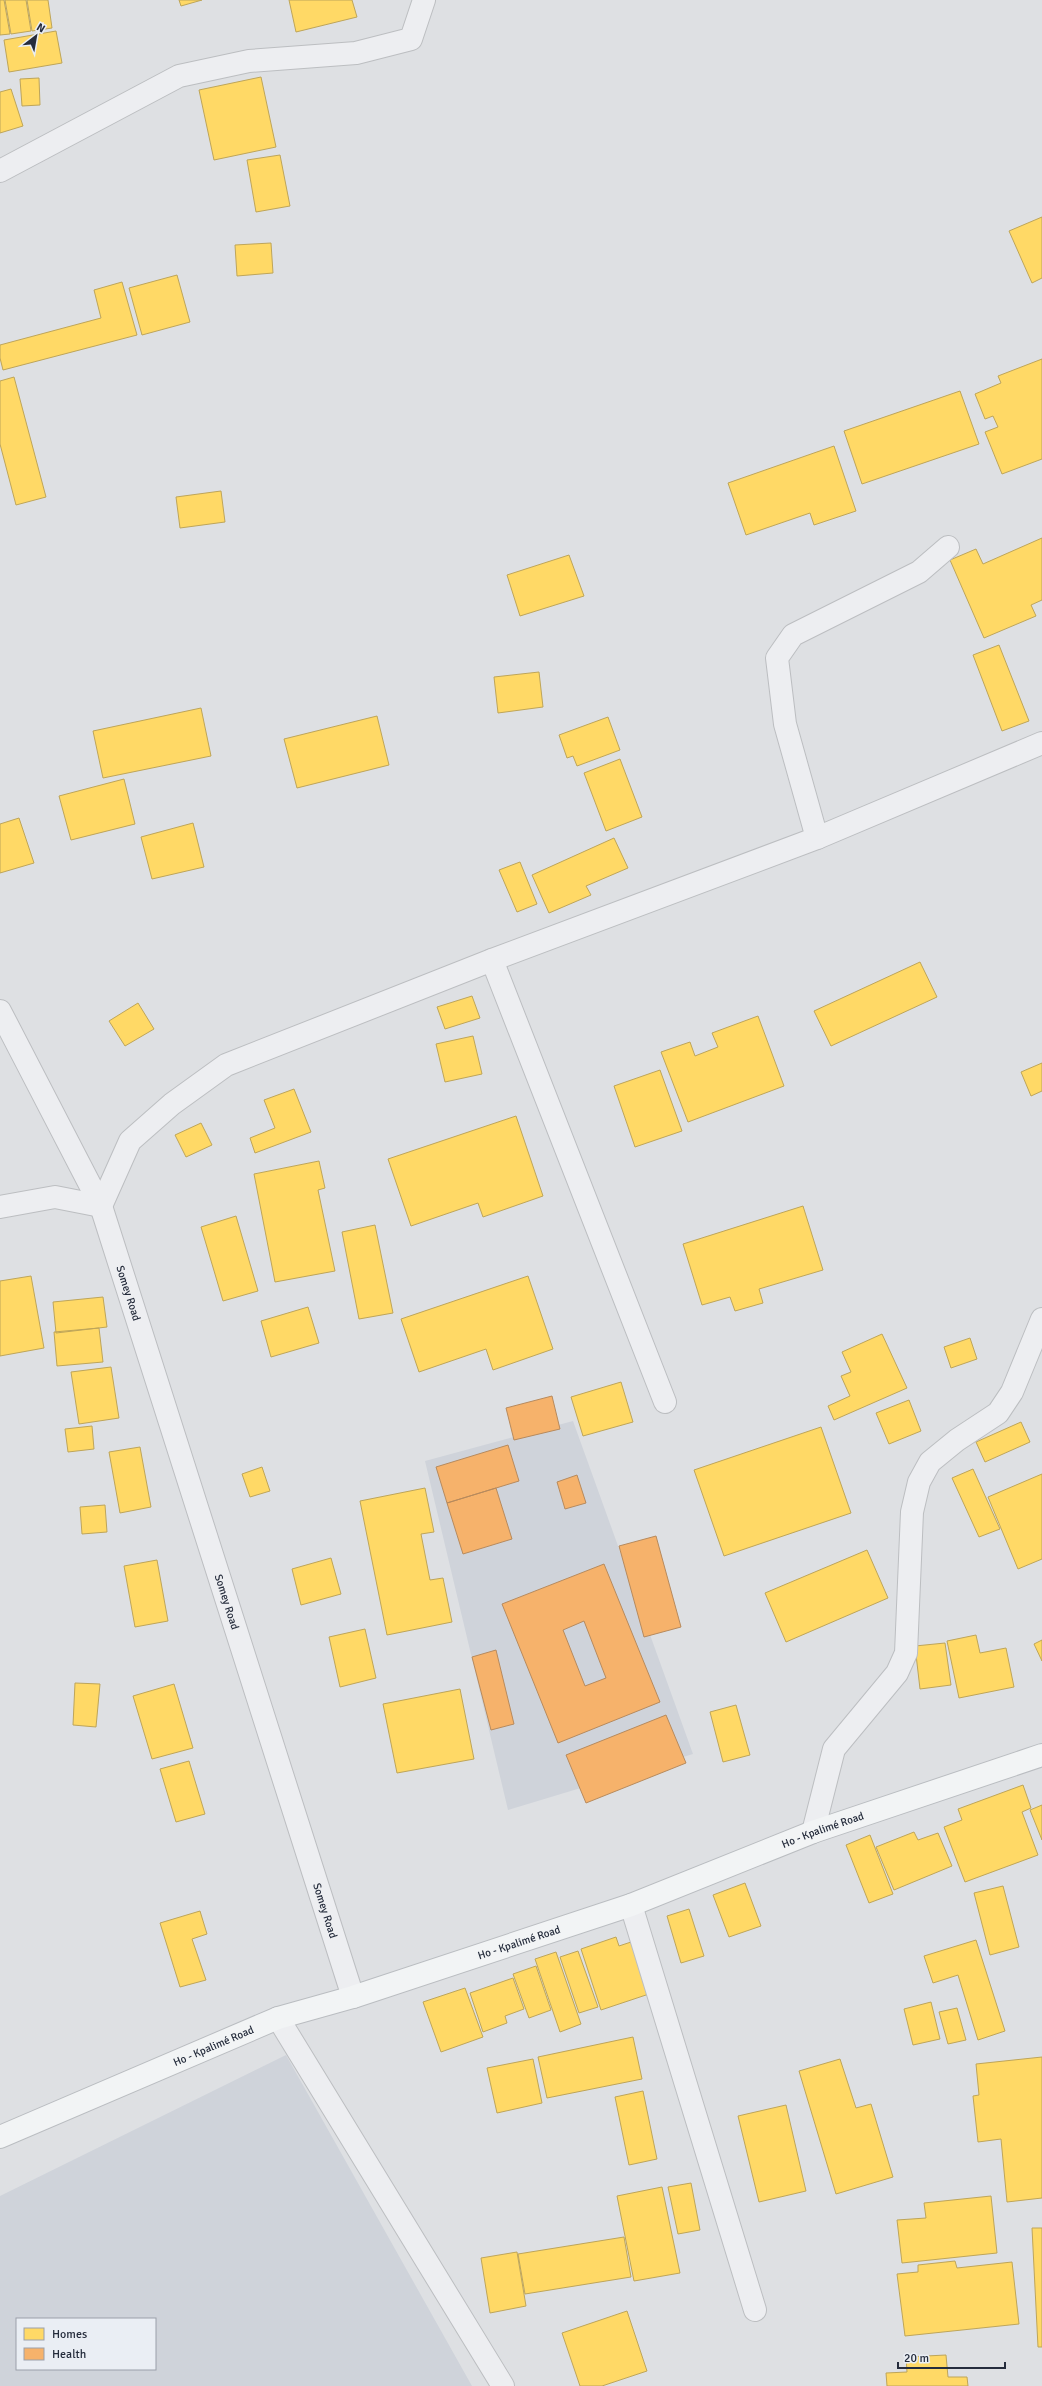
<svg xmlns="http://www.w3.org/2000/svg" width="1042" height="2386" font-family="Signika,sans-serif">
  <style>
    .built { fill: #cfd3da; fill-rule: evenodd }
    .homes { fill: #ffd966; stroke: #bea559 }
    .health { fill: #f6b26b; stroke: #b78a5d; fill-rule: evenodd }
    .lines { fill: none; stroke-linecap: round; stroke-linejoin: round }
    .minor-casing { stroke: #bcbec1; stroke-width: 24 }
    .major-casing { stroke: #babdc1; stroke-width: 24 }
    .minor { stroke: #edeef1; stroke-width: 22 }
    .major { stroke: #f2f4f5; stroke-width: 22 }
    .labels { text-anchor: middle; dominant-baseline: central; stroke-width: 4; stroke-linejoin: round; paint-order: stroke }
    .street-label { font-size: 11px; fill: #252c3c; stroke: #eaeef4 }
  </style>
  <rect width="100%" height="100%" fill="#dee0e3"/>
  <path class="built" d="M573,1421L693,1754L508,1810L425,1461Z
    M286,2055L472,2386H0V2196ZM17,2319H155V2369H17Z"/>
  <path class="homes" d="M0,0H4L10,34L0,35Z
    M5,0H26L31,31L11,34Z
    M27,0H48L52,28L32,31Z
    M179,0H202L181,6Z
    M289,0H352L357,17L296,32Z
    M56,31L62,63L9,72L4,40Z
    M261,77L276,147L214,160L199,90Z
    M39,78L40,105L22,106L20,79Z
    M11,89L23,126L0,133V92Z
    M280,155L290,206L256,212L247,160Z
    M1042,217V278L1032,283L1009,231Z
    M271,243L273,273L237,276L235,245Z
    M177,275L190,322L142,335L129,288Z
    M122,282L137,335L3,370L0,358V345L101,318L94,290Z
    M1042,359V459L1002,474L985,432L998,427L993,416L985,419L975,394L1001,383L998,376Z
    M14,377L46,497L16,505L0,444V381Z
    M960,391L979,444L862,484L844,431Z
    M834,446L856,511L814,525L810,513L746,535L728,483Z
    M221,491L225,522L180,528L176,497Z
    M1042,538V600L1031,605L1036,616L984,638L950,560L976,549L983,564Z
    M569,555L584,596L520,616L507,575Z
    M999,645L1029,721L1002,731L973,655Z
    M539,672L543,707L498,713L494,677Z
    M201,708L211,756L103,778L93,731Z
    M377,716L389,765L297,788L284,739Z
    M608,717L620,750L577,766L573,756L567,758L559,735Z
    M620,759L642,817L606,831L584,773Z
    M124,779L135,824L71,840L59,796Z
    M19,818L34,863L0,873V824Z
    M193,823L204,867L152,879L141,837Z
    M614,838L628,868L586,886L591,895L549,913L532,875Z
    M520,862L537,904L517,912L499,870Z
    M920,962L937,997L831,1046L814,1011Z
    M472,996L480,1018L445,1029L437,1007Z
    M138,1003L154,1029L125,1046L109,1021Z
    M758,1016L784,1086L688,1122L661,1052L690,1042L695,1056L718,1047L712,1033Z
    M473,1036L482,1074L445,1082L436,1044Z
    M1042,1063V1091L1031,1096L1021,1072Z
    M660,1070L682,1131L635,1147L614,1086Z
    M294,1089L311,1132L255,1153L250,1138L275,1128L264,1100Z
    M516,1116L543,1196L483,1217L478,1203L411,1226L388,1159Z
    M201,1123L212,1145L186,1157L175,1135Z
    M319,1161L325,1188L318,1190L335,1271L275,1282L254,1174Z
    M803,1206L823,1270L759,1289L763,1303L735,1311L730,1297L702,1305L683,1244Z
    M236,1216L258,1291L223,1301L201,1227Z
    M375,1225L393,1313L359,1319L342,1232Z
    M31,1276L44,1348L0,1356V1281Z
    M528,1276L553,1349L493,1370L486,1349L419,1372L401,1319Z
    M103,1297L107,1327L56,1333L53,1302Z
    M308,1307L319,1343L271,1357L261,1321Z
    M99,1328L103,1362L57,1366L54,1332Z
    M882,1334L907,1388L834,1420L828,1406L850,1396L841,1376L851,1372L842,1352Z
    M970,1338L977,1359L951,1368L944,1347Z
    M111,1367L119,1418L79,1424L71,1372Z
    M621,1382L633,1422L583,1436L571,1397Z
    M909,1400L921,1431L889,1444L876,1413Z
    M1021,1422L1030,1442L985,1462L976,1442Z
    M92,1426L94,1449L68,1452L65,1429Z
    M821,1427L851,1513L724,1556L694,1470Z
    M140,1447L151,1507L120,1513L109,1452Z
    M262,1467L270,1491L250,1497L242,1474Z
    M973,1469L1000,1529L979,1537L952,1478Z
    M1042,1474V1559L1018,1569L988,1497Z
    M425,1488L434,1532L421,1534L430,1580L443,1578L452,1622L387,1635L360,1501Z
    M105,1505L107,1532L82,1534L80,1507Z
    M867,1550L888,1598L786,1642L765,1593Z
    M331,1558L341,1594L301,1605L292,1569Z
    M157,1560L168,1621L135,1627L124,1566Z
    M365,1629L376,1678L340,1687L329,1637Z
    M976,1635L980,1653L1006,1648L1014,1687L959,1698L947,1641Z
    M1042,1640V1661L1034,1644Z
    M945,1643L951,1685L920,1689L915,1646Z
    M75,1683L100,1684L96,1727L73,1725Z
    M174,1684L193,1748L152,1759L133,1696Z
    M460,1689L474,1759L397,1773L383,1704Z
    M736,1705L750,1755L723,1762L710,1712Z
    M189,1761L205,1814L176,1822L160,1769Z
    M1023,1785L1031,1808L1022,1812L1038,1855L965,1882L944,1827L962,1820L958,1809Z
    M1042,1805V1840L1030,1810Z
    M914,1832L918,1840L938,1833L952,1866L894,1890L876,1847Z
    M870,1835L893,1894L869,1903L846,1845Z
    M745,1883L761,1926L729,1937L713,1895Z
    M1003,1886L1019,1947L990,1955L974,1893Z
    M689,1909L704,1956L681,1963L667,1916Z
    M200,1911L207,1934L192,1939L206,1980L180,1987L160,1923Z
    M616,1937L619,1946L637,1940L655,1992L601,2010L581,1949Z
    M976,1940L1005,2031L978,2040L958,1975L933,1983L924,1956Z
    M578,1951L598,2007L579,2013L560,1957Z
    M556,1952L581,2024L560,2032L535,1959Z
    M536,1966L551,2010L529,2018L513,1974Z
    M513,1978L524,2009L505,2016L507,2023L483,2032L470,1993Z
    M465,1988L483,2037L441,2052L423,2002Z
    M931,2002L940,2039L913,2045L904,2009Z
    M957,2008L966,2040L948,2044L939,2012Z
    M633,2037L642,2079L547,2098L538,2057Z
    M1042,2057V2198L1007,2202L1001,2139L978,2142L973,2096L979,2095L976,2064Z
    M533,2059L542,2103L497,2113L487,2068Z
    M840,2059L856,2108L871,2104L893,2177L836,2194L799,2071Z
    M643,2091L657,2159L629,2165L615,2097Z
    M786,2105L806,2191L759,2202L738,2116Z
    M691,2183L700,2230L678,2234L668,2187Z
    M662,2187L680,2273L634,2281L617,2196Z
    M991,2196L997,2253L902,2263L897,2220L926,2218L924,2203Z
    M1032,2228H1042V2347H1038Z
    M624,2237L631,2277L525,2294L518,2254Z
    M517,2252L526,2306L490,2313L481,2258Z
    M955,2261L957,2268L1012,2262L1019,2324L905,2336L897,2274L918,2272V2265Z
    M627,2311L647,2371L602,2386H580L562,2333Z
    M946,2355L948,2377H967L968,2386H887L886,2373L907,2372L906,2357Z"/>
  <path class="health" d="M552,1396L560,1429L514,1440L506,1408Z
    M508,1445L519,1481L447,1503L436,1467Z
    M577,1475L586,1503L565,1509L557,1482Z
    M496,1488L512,1539L463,1554L447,1503Z
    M656,1536L681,1627L644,1637L619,1546Z
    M604,1564L660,1702L558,1743L502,1604ZM584,1621L606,1678L585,1686L563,1630Z
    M496,1650L514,1724L491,1730L472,1657Z
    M666,1715L686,1763L586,1803L566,1755Z"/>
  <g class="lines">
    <defs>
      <g id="minor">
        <path d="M0,171L179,76L249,61L356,53L411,39L424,0"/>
        <path d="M817,838L785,724L777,658L793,635L919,572L948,547"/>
        <path d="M492,960L665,1402"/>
        <path id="s1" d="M0,1011L101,1206L353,1997"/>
        <path d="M101,1206L130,1141L172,1104L226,1065L492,960L817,838L1042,743"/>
        <path d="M0,1207L55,1197L101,1206"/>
        <path d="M813,1832L834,1749L897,1673L906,1653L912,1512L919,1482L930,1462L957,1440L998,1413L1012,1392L1042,1319"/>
        <path d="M631,1905L755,2310"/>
        <path d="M278,2018L503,2386"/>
      </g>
      <g id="major">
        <path id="s2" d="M0,2137L278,2018L353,1997L631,1905L813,1832L1042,1755"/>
      </g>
    </defs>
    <use href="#minor" class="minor-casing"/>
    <use href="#major" class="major-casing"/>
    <use href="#minor" class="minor"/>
    <use href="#major" class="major"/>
  </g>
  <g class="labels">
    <g class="street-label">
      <text stroke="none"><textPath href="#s1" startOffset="311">Somey Road</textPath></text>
      <text stroke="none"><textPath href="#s1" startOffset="635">Somey Road</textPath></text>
      <text stroke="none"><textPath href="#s2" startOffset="879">Ho - Kpalimé Road</textPath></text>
      <text stroke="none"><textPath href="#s1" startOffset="959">Somey Road</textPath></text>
      <text stroke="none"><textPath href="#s2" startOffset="555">Ho - Kpalimé Road</textPath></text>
      <text stroke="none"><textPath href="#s2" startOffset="232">Ho - Kpalimé Road</textPath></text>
    </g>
  </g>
  <rect x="16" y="2318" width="140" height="52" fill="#eaeef4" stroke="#9ba0aa"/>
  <rect x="24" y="2328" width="20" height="12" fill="#ffd966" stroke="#9ba0aa"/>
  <text x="52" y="2338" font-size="12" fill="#252c3c">Homes</text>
  <rect x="24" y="2348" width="20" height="12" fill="#f6b26b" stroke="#9ba0aa"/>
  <text x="52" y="2358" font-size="12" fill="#252c3c">Health</text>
  <g transform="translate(36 36) rotate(31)" stroke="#eaeef4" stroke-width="3" paint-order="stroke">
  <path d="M0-3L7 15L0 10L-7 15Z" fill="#252c3c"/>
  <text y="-6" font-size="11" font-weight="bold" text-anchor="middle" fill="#252c3c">N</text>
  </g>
  <path d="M898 2362v6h107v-6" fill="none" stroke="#252c3c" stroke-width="2"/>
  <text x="904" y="2362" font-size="12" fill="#252c3c" stroke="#eaeef4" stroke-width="3" paint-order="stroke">20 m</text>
</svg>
